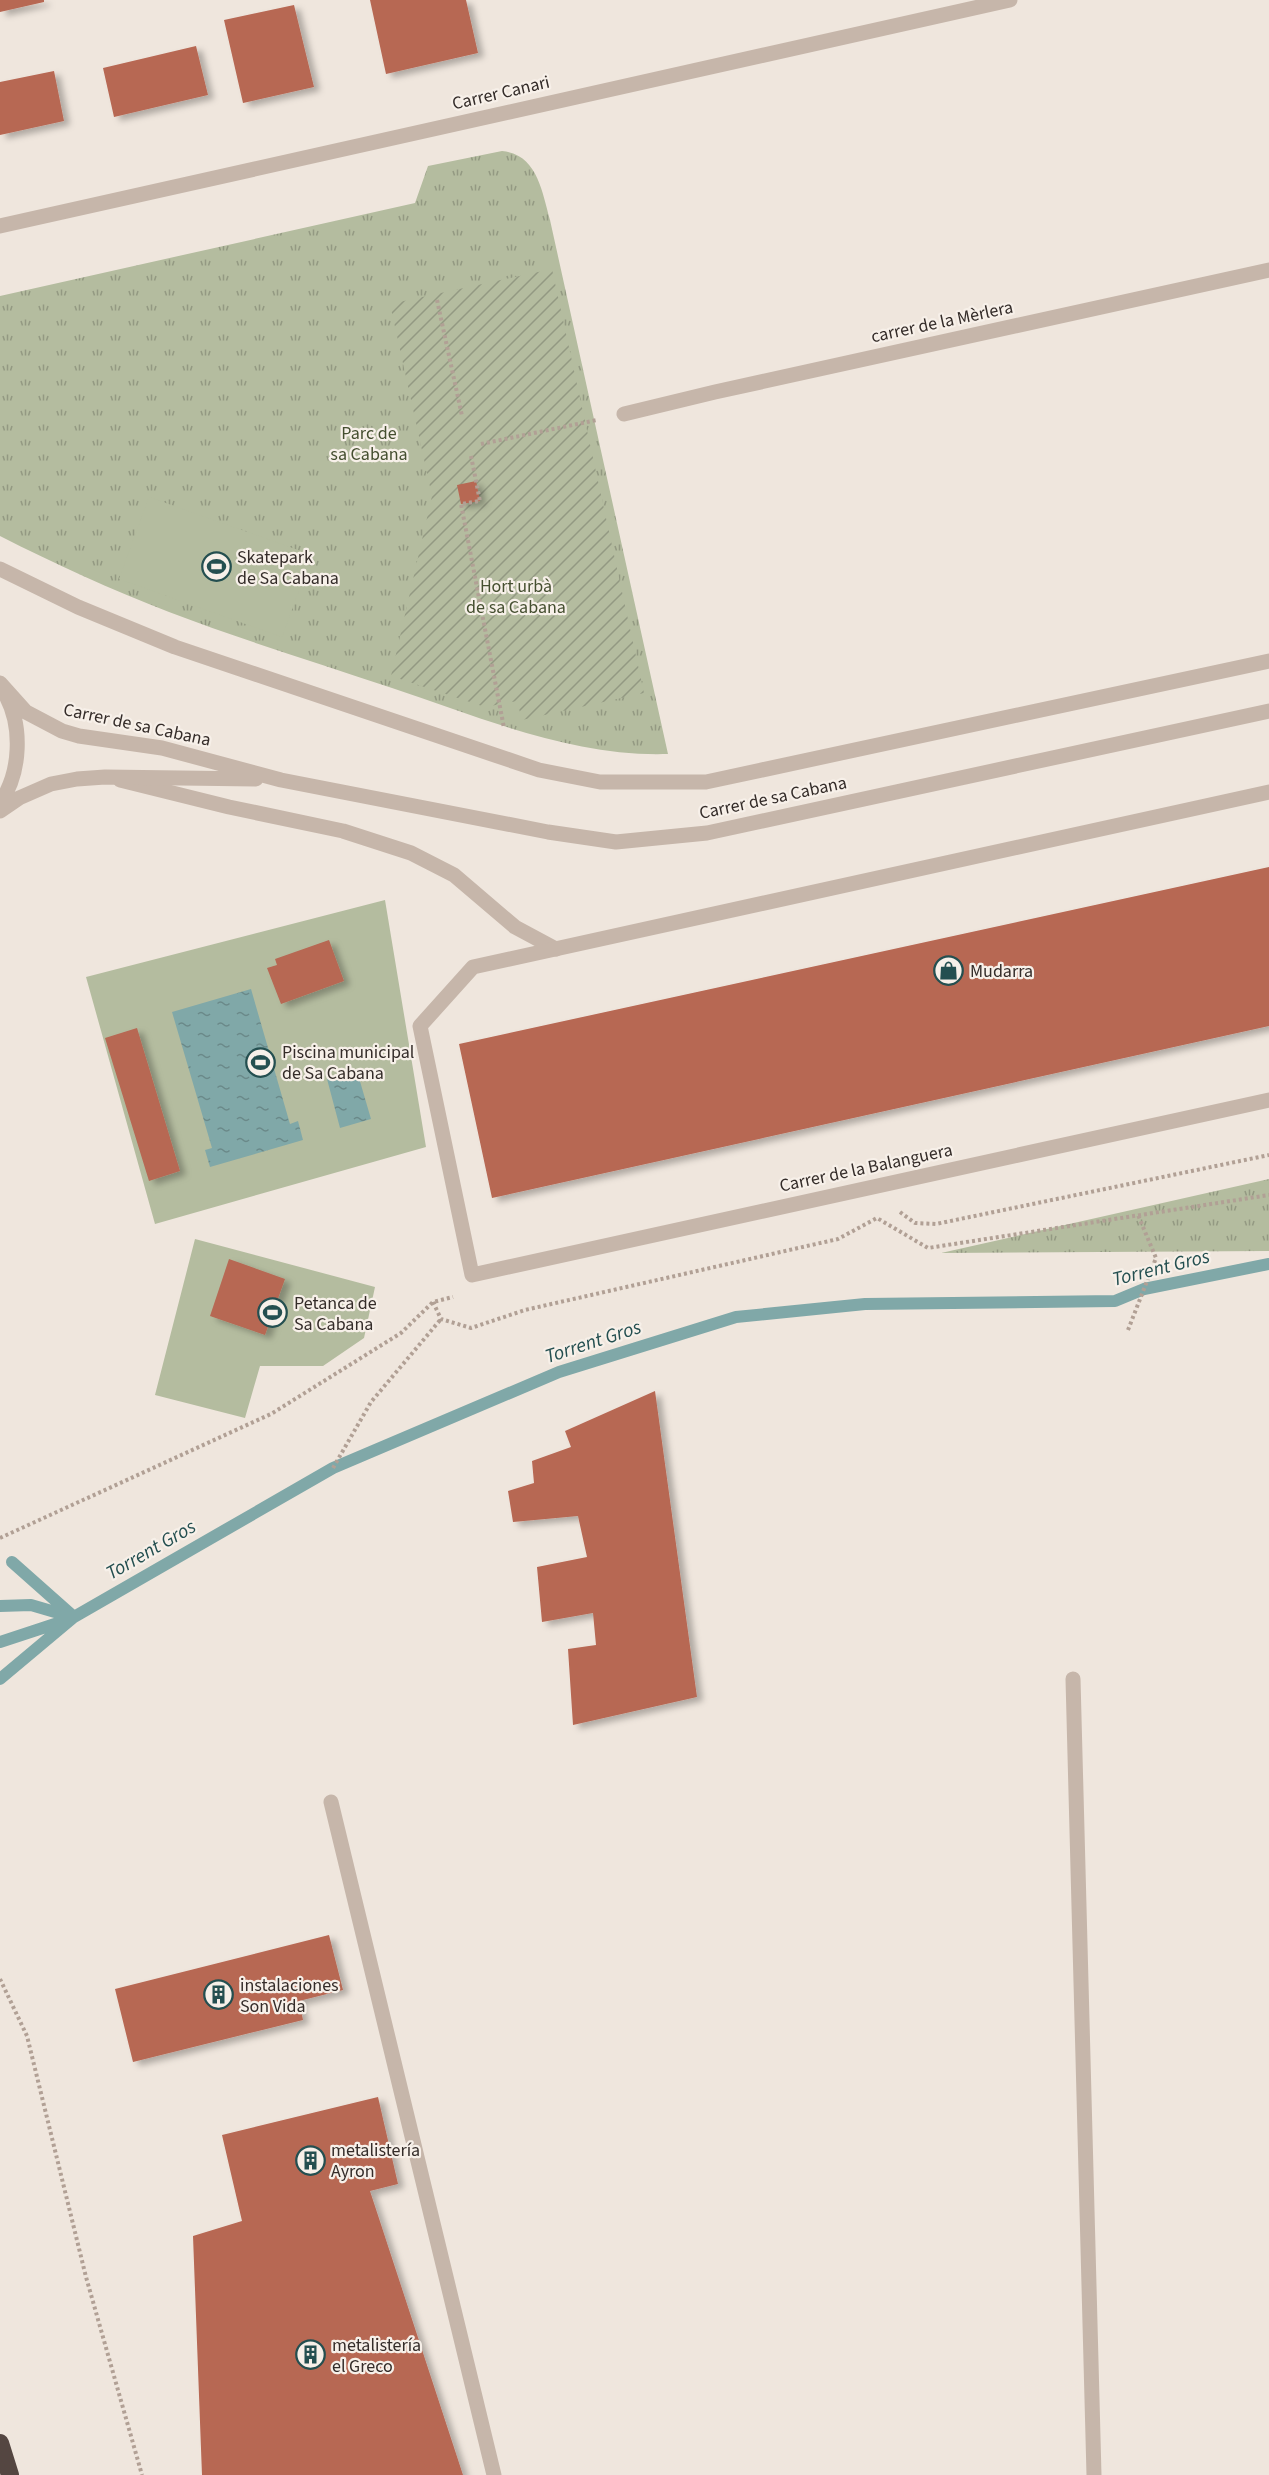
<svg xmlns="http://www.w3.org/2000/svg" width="1269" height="2475" font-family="'Source Sans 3',sans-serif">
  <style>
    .grass { fill: url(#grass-tufts) }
    .garden { fill: url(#garden-furrows) }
    .pitch { fill: #b4bc9f }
    .water { fill: url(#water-ripples) }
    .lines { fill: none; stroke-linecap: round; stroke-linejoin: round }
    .stream { stroke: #80a8a8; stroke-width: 12 }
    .building { fill: #b76753; filter: url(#shadow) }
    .path { stroke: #b1a095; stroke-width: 4; stroke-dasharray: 3 3; stroke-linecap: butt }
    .lane { stroke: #c6b6aa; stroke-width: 15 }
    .street { stroke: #c6b6aa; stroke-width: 15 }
    .highway { stroke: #544641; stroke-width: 18 }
    .labels { text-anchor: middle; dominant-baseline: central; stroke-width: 4.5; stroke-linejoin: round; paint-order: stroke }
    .street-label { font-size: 18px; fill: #342c29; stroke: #f7f0e9 }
    .park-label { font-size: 18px; fill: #454f30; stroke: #f7f0e9 }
    .poi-label { font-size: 18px; fill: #342c29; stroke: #f7f0e9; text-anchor: start }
    .water-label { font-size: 20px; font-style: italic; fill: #244f50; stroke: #f7f0e9 }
  </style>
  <defs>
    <pattern id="grass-tufts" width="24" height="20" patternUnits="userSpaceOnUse" patternTransform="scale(1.5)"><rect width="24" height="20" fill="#b4bc9f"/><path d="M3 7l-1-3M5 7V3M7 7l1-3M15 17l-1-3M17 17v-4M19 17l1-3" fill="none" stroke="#939982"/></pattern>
    <pattern id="garden-furrows" width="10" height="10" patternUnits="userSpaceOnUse" patternTransform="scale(1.5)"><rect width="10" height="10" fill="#b4bc9f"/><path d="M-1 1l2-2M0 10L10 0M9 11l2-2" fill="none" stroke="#939982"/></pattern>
    <pattern id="water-ripples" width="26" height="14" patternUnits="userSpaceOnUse" patternTransform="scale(1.5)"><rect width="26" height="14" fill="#80a8a8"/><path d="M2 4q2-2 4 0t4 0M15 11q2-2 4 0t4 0" fill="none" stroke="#6a8989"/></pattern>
    <filter id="shadow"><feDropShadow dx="6" dy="4" stdDeviation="3" flood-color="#0004"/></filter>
  </defs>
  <rect width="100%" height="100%" fill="#efe6dd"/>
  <path class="grass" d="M502,151C537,154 542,191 550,220L668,754C572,757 482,718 392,688C318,663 242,640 169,612C112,590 55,564 0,536V296L415,203L428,166Z
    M1269,1179V1251L941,1253Z"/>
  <path class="garden" d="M552,269L644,693L522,720L517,701L485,707L391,676L432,496L390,304Z"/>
  <path class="pitch" d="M149,497L312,555L282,637L119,579Z
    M385,900L426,1147L155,1224L86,977Z
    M195,1239L375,1287L364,1338L323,1366H260L245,1418L155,1395Z"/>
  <path class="water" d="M251,989L290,1124L298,1121L303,1140L210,1167L205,1150L212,1148L172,1012Z
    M357,1071L371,1119L340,1128L327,1079Z"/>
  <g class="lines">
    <path class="stream" d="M12,1562L74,1617
      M0,1606L31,1605L72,1617
      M0,1642L67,1620
      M0,1679L74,1617L333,1468L559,1372L736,1317L865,1304L1115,1301L1144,1289L1269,1264"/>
  </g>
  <path class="building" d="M0,0H44V2L0,12Z
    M370,0H466L478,53L386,74Z
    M294,5L314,87L243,103L224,20Z
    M196,46L208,95L114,117L103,68Z
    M54,71L64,121L0,135V82Z
    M476,481L480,501L461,504L457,485Z
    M1269,867V1026L492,1198L459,1044Z
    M329,940L344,981L281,1004L267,968L277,965L275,959Z
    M137,1028L180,1171L149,1181L105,1038Z
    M229,1259L285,1279L265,1335L210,1316Z
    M655,1391L697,1697L573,1725L568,1649L596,1645L593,1613L542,1622L537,1567L587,1557L578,1516L513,1522L508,1491L534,1483L532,1461L571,1447L565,1431Z
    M329,1935L343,1990L299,2001L303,2020L133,2062L115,1989Z
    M378,2097L398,2184L370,2191L463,2475H202L193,2236L242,2221L222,2135Z"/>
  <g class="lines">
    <path class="path" d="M437,300L462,416
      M481,444L597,420
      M471,456L480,501L461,504L504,728
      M900,1212L915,1223L936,1224L1269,1155
      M433,1302L441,1319L471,1328L525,1310L838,1239L877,1218L928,1248L1269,1195
      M1128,1330L1156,1258L1138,1215
      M333,1468L371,1402L441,1319
      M0,1538L271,1414L401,1333L433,1302L453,1297
      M0,1979L27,2036L86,2277L142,2475"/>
    <path class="lane" d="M120,780L229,807L343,831L411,853L454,875L515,927L556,949"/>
    <path class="street" d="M0,226L1010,0
      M624,414L715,392L1269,270
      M0,569L78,607L175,647L539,770L600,782H706L1269,661
      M0,683L26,712L62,731L79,736L162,748L281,780L548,832L616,842L707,833L1269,711
      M1269,792L473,967L420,1026L472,1275L1269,1100
      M0,803C21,773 23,726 5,694
      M0,811L19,798L51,784L77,779L105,777L256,779
      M1073,1679L1094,2475
      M331,1802L494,2475"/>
    <path class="highway" d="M0,2443L10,2475"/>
  </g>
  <defs>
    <symbol id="stadium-ring" viewBox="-11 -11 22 22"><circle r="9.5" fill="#f7f0e9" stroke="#244f50" stroke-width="1.5"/><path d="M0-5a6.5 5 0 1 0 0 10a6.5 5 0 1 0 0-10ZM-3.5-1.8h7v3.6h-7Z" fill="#244f50"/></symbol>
    <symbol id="shop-ring" viewBox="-11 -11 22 22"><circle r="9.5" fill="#f7f0e9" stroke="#244f50" stroke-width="1.5"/><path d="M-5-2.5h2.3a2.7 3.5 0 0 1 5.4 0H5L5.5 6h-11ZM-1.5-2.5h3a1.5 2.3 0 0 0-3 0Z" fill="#244f50"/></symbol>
    <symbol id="building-ring" viewBox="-11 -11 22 22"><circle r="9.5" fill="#f7f0e9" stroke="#244f50" stroke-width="1.5"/><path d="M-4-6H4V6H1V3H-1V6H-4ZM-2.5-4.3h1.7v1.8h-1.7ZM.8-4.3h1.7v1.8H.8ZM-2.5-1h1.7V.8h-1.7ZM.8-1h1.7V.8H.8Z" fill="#244f50"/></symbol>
  </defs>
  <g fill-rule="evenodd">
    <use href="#stadium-ring" x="200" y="550" width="33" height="33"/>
    <use href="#shop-ring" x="932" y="954" width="33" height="33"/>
    <use href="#stadium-ring" x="244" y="1046" width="33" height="33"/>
    <use href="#stadium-ring" x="256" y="1296" width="33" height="33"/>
    <use href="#building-ring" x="202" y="1978" width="33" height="33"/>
    <use href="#building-ring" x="294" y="2144" width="33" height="33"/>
    <use href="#building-ring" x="294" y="2338" width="33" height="33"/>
  </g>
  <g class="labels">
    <g class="street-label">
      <text transform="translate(501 93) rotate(-13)">Carrer Canari</text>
      <text transform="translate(942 322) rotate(-12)">carrer de la Mèrlera</text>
      <text transform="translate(137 725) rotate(12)">Carrer de sa Cabana</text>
      <text transform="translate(773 798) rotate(-12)">Carrer de sa Cabana</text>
      <text transform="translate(866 1168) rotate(-12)">Carrer de la Balanguera</text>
    </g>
    <g class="park-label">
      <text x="369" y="433">Parc de<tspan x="369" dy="21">sa Cabana</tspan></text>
      <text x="516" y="586">Hort urbà<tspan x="516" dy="21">de sa Cabana</tspan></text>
    </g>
    <g class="poi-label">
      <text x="237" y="557">Skatepark<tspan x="237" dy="21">de Sa Cabana</tspan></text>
      <text x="970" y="971">Mudarra</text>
      <text x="282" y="1052">Piscina municipal<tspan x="282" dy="21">de Sa Cabana</tspan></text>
      <text x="294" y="1303">Petanca de<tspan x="294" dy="21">Sa Cabana</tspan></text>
      <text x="240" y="1985">instalaciones<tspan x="240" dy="21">Son Vida</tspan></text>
      <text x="331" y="2150">metalistería<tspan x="331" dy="21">Ayron</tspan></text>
      <text x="332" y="2345">metalistería<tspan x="332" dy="21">el Greco</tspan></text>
    </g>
    <g class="water-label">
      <text transform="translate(1161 1268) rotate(-14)">Torrent Gros</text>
      <text transform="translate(593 1342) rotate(-18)">Torrent Gros</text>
      <text transform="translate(151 1550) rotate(-30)">Torrent Gros</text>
    </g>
  </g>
</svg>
